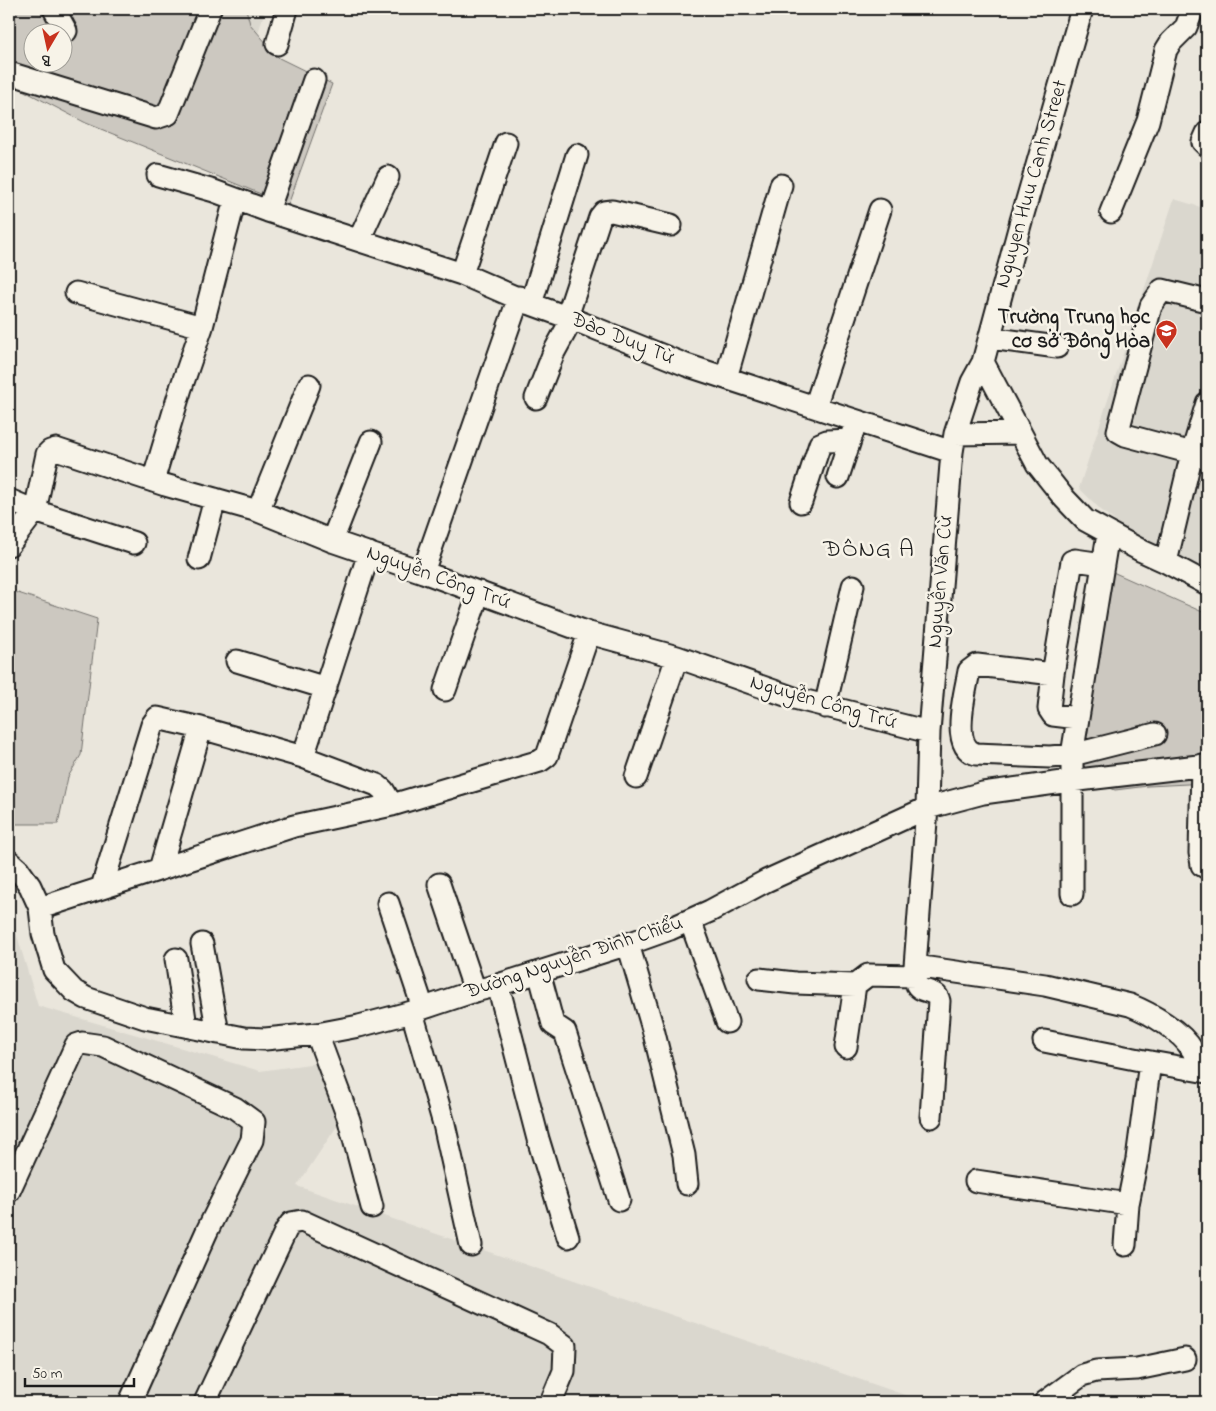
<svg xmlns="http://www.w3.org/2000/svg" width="1216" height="1411" font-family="'Indie Flower',sans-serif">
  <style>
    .built { fill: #dad7ce }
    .green { fill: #ccc8c0; stroke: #74726e; fill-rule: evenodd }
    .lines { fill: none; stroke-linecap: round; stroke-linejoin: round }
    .minor-casing { stroke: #1c1c1c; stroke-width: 25 }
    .minor { stroke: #f7f3e8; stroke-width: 21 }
    .labels { text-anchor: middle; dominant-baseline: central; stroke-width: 5; stroke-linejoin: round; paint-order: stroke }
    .street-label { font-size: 21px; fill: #1c1c1c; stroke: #f7f3e8 }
    .poi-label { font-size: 21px; font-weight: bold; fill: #1c1c1c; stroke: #f7f3e8; text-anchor: end }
    .quarter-label { font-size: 24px; letter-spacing: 1px; fill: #1c1c1c; stroke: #f7f3e8 }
  </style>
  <rect width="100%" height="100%" fill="#eae6dc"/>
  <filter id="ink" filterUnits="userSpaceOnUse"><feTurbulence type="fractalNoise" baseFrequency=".02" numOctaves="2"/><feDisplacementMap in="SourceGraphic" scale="10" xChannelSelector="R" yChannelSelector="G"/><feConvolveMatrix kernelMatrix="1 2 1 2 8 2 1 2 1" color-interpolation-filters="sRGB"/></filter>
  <g filter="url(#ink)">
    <path class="built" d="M230,9H265L254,48Z
      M1174,199L1207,209V579L1125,529L1101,510L1079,488Z
      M9,918L16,932L38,1006L260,1071L324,1062L349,1108L297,1186L925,1402H9Z"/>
    <path class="green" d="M9,9H246L250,24L279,58L332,84L288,205L86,123L9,83ZM32,32H62V62H32Z
      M1106,569L1207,614V783L1148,786L1115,790L1074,773Z
      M9,590L97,619L81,755L68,777L58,824H9Z"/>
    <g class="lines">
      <defs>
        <path id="minor" d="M54,9L66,31
          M1082,9L1021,221L983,362L1037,464L1064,498L1085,520L1142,551L1166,562L1207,584
          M277,44L287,9
          M9,73L156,118L168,114L210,9
          M1207,133L1203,142L1207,146
          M158,175L214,191L268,211L462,274L531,304L572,319L686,365L952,452
          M268,211L314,80
          M1111,212L1148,121L1166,50L1171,42L1186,27L1193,9
          M359,240L388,177
          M462,274L506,143
          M76,293L202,327
          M1207,301L1162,290L1151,306L1118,431L1125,435L1207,457
          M531,304L577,155
          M567,317L600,217L604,212L612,211L671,225
          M990,338L1057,347
          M726,378L781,185
          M536,398L554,352L572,319
          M815,407L880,210
          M955,434L1020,433
          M838,477L854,428
          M153,481L181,388L202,327L235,199
          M9,500L35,511L134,543
          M801,502L820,444L827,441L850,440
          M258,511L309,385
          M332,541L371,442
          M9,545L35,511L47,454L50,451L56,449L165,485L258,511L332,541L423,572L589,633L677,657L794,698L929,732
          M199,559L215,499
          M1166,562L1192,453L1207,403
          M423,572L519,297
          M237,661L326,688
          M1053,674L977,665L969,671C966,690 949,747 976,754L1050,757L1072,755L1155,734
          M445,690L479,592
          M825,707L853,586
          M1078,718L1053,715L1049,709L1053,674L1072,561L1075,560L1103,564
          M303,757L369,553
          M1202,765L1200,853L1202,865L1207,868
          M636,777L677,657
          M9,861L18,869L30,886L40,908L43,934L54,970L74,991L86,998L145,1018L244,1038L265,1039L317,1034L359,1026L412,1012L475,991L498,985L628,944L670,929L710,911L766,881L927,808L983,793L1070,781L1207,765
          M160,869L201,728
          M439,884L475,991
          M102,887L152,725L157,718L201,728L303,757L377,785L383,790L392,805
          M1072,894V755L1108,534
          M388,903L423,1008
          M40,908L294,826L392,805L540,761L547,756L589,633
          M690,920L727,1022
          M202,944L218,1033
          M628,944L653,1029L684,1155L687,1184
          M176,959L186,1026
          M915,966L1045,985L1130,1005C1150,1013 1182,1031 1193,1051C1196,1057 1197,1064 1199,1070
          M539,972L553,1024L565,1032L619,1200
          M759,979L795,983L855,985L846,1047
          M498,985L538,1139L568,1237
          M855,985L868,975L915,976
          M412,1012L444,1124L471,1245
          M317,1034L349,1120L372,1207
          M1044,1041L1150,1062L1207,1072
          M931,1117L939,1001C936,988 920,994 916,983C914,978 915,971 915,966L927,808L929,732L952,452L955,434L972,382L983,362
          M976,1181L1128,1204L1137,1159L1150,1062
          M9,1191L76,1045L82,1043L103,1046L235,1108L254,1122L252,1140L207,1231L130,1402
          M1125,1245L1128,1204
          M205,1402L286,1230L291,1223L302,1221L549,1334L565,1346L564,1371L551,1402
          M1045,1402L1082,1375L1096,1371L1137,1369L1185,1359"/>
      </defs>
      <use href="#minor" class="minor-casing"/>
      <use href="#minor" class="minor"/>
    </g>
  </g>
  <defs>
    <symbol id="school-pin" viewBox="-11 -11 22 30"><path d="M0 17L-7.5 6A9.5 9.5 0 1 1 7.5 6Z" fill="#c8321e" stroke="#f7f3e8"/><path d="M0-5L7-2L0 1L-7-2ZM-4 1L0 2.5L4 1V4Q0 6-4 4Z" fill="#fff"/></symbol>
  </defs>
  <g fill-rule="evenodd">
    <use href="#school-pin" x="1154" y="318" width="25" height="34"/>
  </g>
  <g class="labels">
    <g class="street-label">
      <text transform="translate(1032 184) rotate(-74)">Nguyen Huu Canh Street</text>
      <text transform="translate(622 339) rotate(22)">Đào Duy Từ</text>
      <text transform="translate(438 578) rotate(20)">Nguyễn Công Trứ</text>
      <text transform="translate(941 582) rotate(-85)">Nguyễn Văn Cừ</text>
      <text transform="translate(823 703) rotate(16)">Nguyễn Công Trứ</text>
      <text transform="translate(574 958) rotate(-18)">Đường Nguyễn Đình Chiểu</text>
    </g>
    <g class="poi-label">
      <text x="1150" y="318">Trường Trung học<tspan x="1150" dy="24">cơ sở Đông Hòa</tspan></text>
    </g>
    <g class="quarter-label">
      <text x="869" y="550">ĐÔNG A</text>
    </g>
  </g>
  <rect width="1216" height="1411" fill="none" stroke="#f7f3e8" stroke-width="30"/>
  <rect x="15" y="15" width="1186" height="1381" fill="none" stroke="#1c1c1c" stroke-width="2" filter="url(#ink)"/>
  <g transform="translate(48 48) rotate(189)"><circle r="24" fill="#f7f3e8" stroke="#9f9d96"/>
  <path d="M0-4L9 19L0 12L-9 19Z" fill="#c8321e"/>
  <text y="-8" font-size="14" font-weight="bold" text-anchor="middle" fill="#1c1c1c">B</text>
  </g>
  <path d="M25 1378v8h109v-8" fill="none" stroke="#1c1c1c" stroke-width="2.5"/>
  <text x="32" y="1378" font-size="15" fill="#1c1c1c" stroke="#f7f3e8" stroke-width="4" paint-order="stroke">50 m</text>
</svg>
